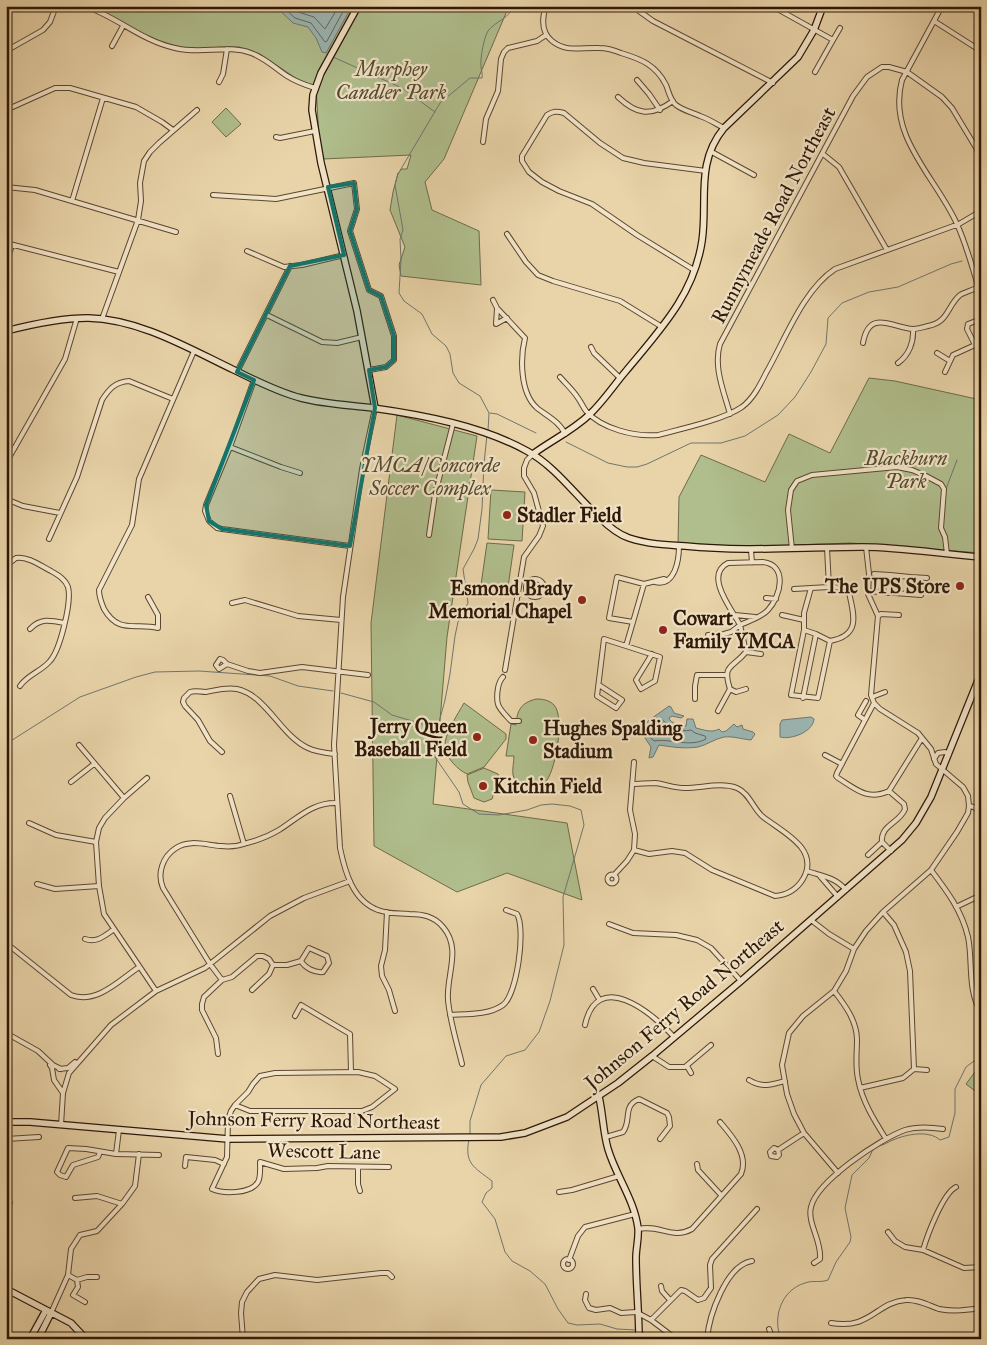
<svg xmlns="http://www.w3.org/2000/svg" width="987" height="1345" font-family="'IM FELL Great Primer',serif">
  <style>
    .green { fill: #b0be8d; stroke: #6e6a4a }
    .water { fill: #9bb6b3; stroke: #6f766e }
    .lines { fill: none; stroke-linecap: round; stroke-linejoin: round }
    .shore { stroke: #64665c; stroke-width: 1 }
    .stream { stroke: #6f766e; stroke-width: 1 }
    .street-casing { stroke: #5c462f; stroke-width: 6 }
    .secondary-casing { stroke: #2d1706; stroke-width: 8 }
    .street { stroke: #f1e3c7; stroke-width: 4 }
    .secondary { stroke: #f1e3c7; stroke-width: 5.5 }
    .marked { fill: #0f766e; fill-opacity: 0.2; stroke: #0f766e; stroke-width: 4; stroke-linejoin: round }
    .poi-dot { fill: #8f2418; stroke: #f1e3c7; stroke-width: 2 }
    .labels { text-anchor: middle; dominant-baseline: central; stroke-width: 4.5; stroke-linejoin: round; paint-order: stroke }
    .park-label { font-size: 20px; font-style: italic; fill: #54492e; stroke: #f1e3c7 }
    .street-label { font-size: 20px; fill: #2d1706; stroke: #f1e3c7 }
    .poi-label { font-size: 20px; font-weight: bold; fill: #2d1706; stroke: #f1e3c7; text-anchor: start }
  </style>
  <rect width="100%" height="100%" fill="#e9d4a9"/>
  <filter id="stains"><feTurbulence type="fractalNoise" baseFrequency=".004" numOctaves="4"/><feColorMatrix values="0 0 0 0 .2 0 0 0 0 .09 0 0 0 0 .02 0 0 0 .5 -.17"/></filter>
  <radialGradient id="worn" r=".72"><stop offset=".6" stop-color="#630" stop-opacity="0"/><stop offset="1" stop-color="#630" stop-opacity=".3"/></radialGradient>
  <path class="green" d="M81,6H509L444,159L425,182L432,210L479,231L481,285L401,276L399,265L405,247L390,210L393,192L398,173L402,169H407L411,155L323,159L319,139L316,85L303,83L260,54L239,47H220L198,52L168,47L110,18Z
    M226,108L241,124L226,137L212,122Z
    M869,378L895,381L981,400V553L850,543L751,547L678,543L679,497L701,455L765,482L789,434L830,453Z
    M397,415L477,436L447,637L433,804L567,823L582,900L507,873L457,892L374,846L371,623Z
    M491,490L525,492L522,541L488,539Z
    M487,543L514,545L507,594L480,592Z
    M536,699C543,699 549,700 554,705C565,717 556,767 547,780C539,791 517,791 513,775C512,769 514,762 514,756H506L511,724L516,725C517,710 521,703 536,699Z
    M464,703L506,734V739L484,767L467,774C458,770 446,758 445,747C444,734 458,714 464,703Z
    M484,768L498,774L499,777L492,799L484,802L474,798L468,782L467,775Z
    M975,1072L981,1076V1091L979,1094L966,1084Z"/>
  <path class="water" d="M275,6H352L326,53L322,52L316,38L308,27L293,23Z
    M669,706L671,707L674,713L684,716L681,718L672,716L669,718C670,723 680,726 686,726L687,719H693L696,728C704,730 712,733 719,729L722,732L726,731L734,724L737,727L742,725L743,729L753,732L755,734L751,740C741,739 733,736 724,737C714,739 707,745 698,747C684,749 672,747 659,745L653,757L649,758L651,747L645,738V726L648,721Z
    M811,717L814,719C813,732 791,740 780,737V724L782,720Z"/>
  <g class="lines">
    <path class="shore" d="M282,6L295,18L311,23L325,42L327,41L346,6
      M292,6L298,12L314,17L325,29L339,6
      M661,719C670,726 678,733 691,730L695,733L705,736L706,739C689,748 671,738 654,741L650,737V727Z"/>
    <path class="stream" d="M333,57L402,88L435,112
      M977,256L981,254
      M490,413L497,414L536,433
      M488,431L489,413L480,396L459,383L453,373L450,354L446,346L432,334L422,314L404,301L399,293L401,260L400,239L403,230L395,185L398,174L440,103L470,78H482C483,73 481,71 481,66C480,59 484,37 488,31C495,21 510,19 513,6
      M566,442L608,463L627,467H637L647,464L691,443H721L745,436L778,415L795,397L811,372L826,344L828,318L842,303L869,292L898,287L951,264L962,261
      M946,489L957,460
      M341,693L374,702L392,715L436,728
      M6,744L80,697L136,677L155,672L199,671L270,676L298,686L333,691
      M470,1135V1121L481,1085L506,1056L525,1050L539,1032L550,1001L564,945L563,897L584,825L581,810L570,806L552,804L541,805L527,810L499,815L479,814L463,804L459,792L435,757L433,744L445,700L450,674L455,636L458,622L468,603L463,569L474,549L478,539L482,509L484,463L487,435
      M469,1139C464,1164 474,1167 492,1181V1188L486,1193L482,1202L495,1219L505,1252L512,1261L530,1271L545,1284L558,1309L568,1323L577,1325L600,1324L617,1329L636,1330
      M879,1146C884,1145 888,1142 893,1140C907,1134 929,1130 940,1140L949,1137L955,1113V1089L966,1067L974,1061L981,1064
      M640,1330L651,1339
      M781,1339C772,1318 781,1290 805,1283C813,1280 820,1283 828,1280L836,1262L850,1242L851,1237L845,1208L852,1175L869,1158L873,1149"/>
    <defs>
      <path id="street" d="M85,6C117,17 142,41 175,48C201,55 227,44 251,53C265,58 275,68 287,76C295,81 305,85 315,88
        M546,6C542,18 541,32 552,41C567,53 581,47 599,48C607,48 614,50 621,53C641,59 656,65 666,85C669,92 670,100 676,105C684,111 692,112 700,116C709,119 716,124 724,128
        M636,6L639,11L653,21L773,83
        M772,6L833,40L815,72
        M942,6L902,80C887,136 934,175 956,222C967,245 973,271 981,295
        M934,21L981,51
        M833,40L840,28
        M112,46L123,26
        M6,51L43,30L50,22L56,6
        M637,80L649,94L660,110
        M219,82L223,74L227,49
        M618,97C637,115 651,117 673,101
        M6,110L55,88H70L136,107L162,122L173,130
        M276,137L280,138L315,131
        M483,142L486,119L498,91L501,59L504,52L508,48L537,41L546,35
        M710,151L754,175
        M823,154L839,167L887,250
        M6,187L35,190L176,232
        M213,195L276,199L354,183L357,209L350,231L369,290L381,296L394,336V360L386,367L369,370
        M72,201L103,98
        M507,234L526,262L538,275L553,281L620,301L662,327
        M6,243L119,272
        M247,251L284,267L302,265L344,255
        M6,264L12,245
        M694,270L637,235L592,204L559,191L542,182L529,172L522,161V156L547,115C553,111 557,111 564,113L600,143L623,158L644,163L706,171
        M493,300L497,308L525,338C520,358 520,393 537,408C547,416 560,422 565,434
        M497,309L496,324L507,318
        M267,315L322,342L337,343L362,337
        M102,319L138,220L141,201L140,183L144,161L150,152L159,143L197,110
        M863,343C869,308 893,328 913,329C918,329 924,327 928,326C949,322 947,306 960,295C965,292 973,290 978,287
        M591,347L594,353L620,378
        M937,353L950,361
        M898,363C909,355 914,342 913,329
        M237,372L290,266
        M945,372L953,355L975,345L967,329L968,324L981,319
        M978,375H981
        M560,377C566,384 573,390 578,398C581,402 583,407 586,411C602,429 635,437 658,435C681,429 723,420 742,407C753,399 760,385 766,373C785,340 803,290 835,269L959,224L981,211
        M254,380L230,447L206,505L205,511L209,521L217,528L222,529L350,546
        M375,408L362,469L343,597L334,745L340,848C345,872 353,901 378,910C388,914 399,913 409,914C422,914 434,916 443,927C462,949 446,975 448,1000C450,1022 457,1043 462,1064
        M730,414C724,392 713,367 720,344L853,96L867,77L882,67H889L907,72L942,97L952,108L981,156
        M230,447L281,467L300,473
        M6,463L65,359L77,318
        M6,499L23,506L60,513
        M429,535L435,494L453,424
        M49,539L77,477L102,400C109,389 115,382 129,381L173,399
        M827,548L829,587
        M792,549L788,510L791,490L797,481L812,475L897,467L912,470L926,476L941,484L944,489L941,528L945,537L947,554
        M751,550L752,563
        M763,562C788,565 781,596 768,610C762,617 749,621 740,625C733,611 703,575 728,563Z
        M6,566L16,558C28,556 41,566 51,571C58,575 65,579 68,587C72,602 60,650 50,661C42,671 27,675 20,686
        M874,574L890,575
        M526 588a9 9 0 1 1 18 0a9 9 0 1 1-18 0Z
        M655,582C675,587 679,560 679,546
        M644,584L633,622L609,618L617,577L644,584L664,579L666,580
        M829,587L848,588C853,613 863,635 830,641L818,698L791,695L804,630V613L811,588Z
        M794,589L811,588
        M868,591L921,595
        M888,593L890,575L910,577
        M908,594L910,577L927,578
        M148,597L158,615V628C136,622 119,635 104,609C101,602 99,597 99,590L132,525L139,479L194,351
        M766,598L776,599
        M232,603L245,600L298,616L341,620
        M735,615L755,617
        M782,615L804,620
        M878,616L881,614L899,615
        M30,629C40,618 50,620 64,623
        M804,630L816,634
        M708,635L724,634L731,632L740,625L746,652
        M626,646L660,657L655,681L641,689L636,680L652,654
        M227,664L219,669L216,665L220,659L223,660L227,664L248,671L260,673L302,667L368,675
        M505,670L524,557L539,536L543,526L534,493L524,476V468L527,460L533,454
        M503,677C500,680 499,683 498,688C495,706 499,708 511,721H519
        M599,685L622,700L616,708L597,696L604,639L626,646L633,622
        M746,689L736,692L730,689C722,664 732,669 746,652L761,654
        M872,697L885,692
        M803,698L816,634L830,641
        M695,699V686L697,675H726
        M874,703L837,773L836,776L838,778C856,789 867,801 889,791L922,738
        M718,711L730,689
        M865,720L858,715L866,701
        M79,745L124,798
        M222,752L210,741L198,720L185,706L183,702L184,698L190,692C196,690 200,692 206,692C217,690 225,687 237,689C266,695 281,736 308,748C316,752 326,753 335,754
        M825,755L842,764
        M934,759L938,753L945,752L949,754
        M147,778L124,798L105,818L99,828L96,842L99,886L104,914L156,991
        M71,782L94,764
        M632,784C639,784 647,783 655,783C665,784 674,788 685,788C702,788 721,782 737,788C749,793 753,808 762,816C780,831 821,848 803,879C797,889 787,895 775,896L712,870L685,853L672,851L649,854L634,850
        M889,791L904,804L905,809C900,823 880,825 882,842L891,851
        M230,796L244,844
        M969,806L974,807L981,813
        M29,823L56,835L96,842
        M868,855L882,842
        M931,870C947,891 962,911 968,937C973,960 967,991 981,1012
        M807,871C822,876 835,877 846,890
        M607.5 879a4.5 4.5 0 1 1 9 0a4.5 4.5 0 1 1-9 0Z
        M614,875L627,861L634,850L635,834L630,810L634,762
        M819,875L838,897
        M37,884L55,889L99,886
        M956,907L981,895
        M387,912L385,950L381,966L382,976L389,990L395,1011
        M883,912L894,925L906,952L910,971L914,1069
        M811,920L829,934L854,949
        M609,924L633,933L676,935L697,940L711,948L741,981
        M85,939C97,943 104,936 113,930
        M6,943L71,995C96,1005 120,980 139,967
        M309,948L327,956L329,963L323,972C315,973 305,968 301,961Z
        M273,965H287L301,961
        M222,980L210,964L163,888C157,874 162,857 176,848C189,839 206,845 221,846C229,847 239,846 247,843C259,840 269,836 279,830C298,818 313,802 337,803
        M593,989L599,999
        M834,991C845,1005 857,1021 857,1040C857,1053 855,1065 858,1079C862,1101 874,1120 886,1139
        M450,1015C467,1014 489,1015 503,1005C517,995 526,929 517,914L506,910
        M295,1016L301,1005L350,1034L351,1072
        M585,1025C597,969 651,1011 674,1037
        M6,1033L38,1051L53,1065L61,1069
        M218,1054L216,1038L202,1010V1004L204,997L222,980L232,977L257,956H263L269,959L273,965L269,974L252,990
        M652,1056L669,1067H685L711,1045
        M50,1065L52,1068L54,1080L63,1093
        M687,1066L691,1073
        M59,1069L68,1068L75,1062
        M749,1080C762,1088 771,1085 785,1081
        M860,1088L903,1078L914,1069L927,1070
        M235,1105L250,1111H362L372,1107L395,1089L375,1076L358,1072L275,1073L260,1076L253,1084L248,1092L235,1105L231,1111L228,1120L227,1157L212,1189C223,1194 251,1194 258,1182C261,1177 260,1168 260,1162L284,1169L317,1168L328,1166L389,1167
        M61,1125L63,1093L69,1073L111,1025L156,991L205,968L270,916L304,898L350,881
        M606,1137L623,1132C632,1120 622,1106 639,1099L667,1113L669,1117L670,1126L660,1139
        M6,1139L39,1137
        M778,1150L779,1155L777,1157L771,1156L770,1152L774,1148L778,1150L804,1133
        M100,1152L98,1157L73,1165L66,1177L60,1175L57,1172L68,1148L86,1149L116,1154L159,1155
        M116,1154L119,1130
        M697,1164L698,1170L721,1195
        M185,1166L186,1157L215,1160L224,1164
        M358,1167V1184L360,1191
        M838,1173L804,1133L794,1114L787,1094L782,1065L789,1033L803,1016L834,991L846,971L854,949L866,931L883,912L931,870L957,832L968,813L969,806L968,796L963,787L936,764L931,749L918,733L880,709L874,703L871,695L878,616L868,594L869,574L866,547
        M559,1192L572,1190L619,1176
        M75,1198L97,1196L122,1204
        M6,1201L10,1203
        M638,1229C660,1224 672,1240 692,1229L741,1174C749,1155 732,1136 720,1122
        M888,1232L895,1241L905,1247L923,1250L964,1268L981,1267
        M923,1250C927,1236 943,1193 956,1187
        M563 1264a5 5 0 1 1 10 0a5 5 0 1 1-10 0Z
        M569,1260L578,1236L585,1227L635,1214
        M814,1263L820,1259C822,1241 807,1223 811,1207C817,1181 880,1139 905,1130C918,1126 930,1127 943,1129
        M68,1275L77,1280L87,1277H97
        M77,1280L78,1287L73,1295L85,1302
        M661,1286L662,1291L670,1300
        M586,1294L585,1300L589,1308L596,1310L610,1308L621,1313L636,1312L651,1320L676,1339
        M51,1313L68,1275L71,1249L80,1235L97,1231L122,1204L135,1186L139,1154
        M651,1320L681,1290L685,1291L698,1300L704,1298L711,1288L710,1265L712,1259L757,1209
        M831,1323C871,1330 876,1302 906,1300C917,1299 928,1305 939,1309C953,1312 967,1310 981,1308
        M769,1329L773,1339
        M243,1339L241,1313L242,1302L247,1292L259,1279L275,1275L317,1280L381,1273H388L392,1277
        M707,1339C709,1316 726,1265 752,1261"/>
      <path id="secondary" d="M358,6L321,73L313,95L312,110L321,163L357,311L375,408
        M6,331C33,324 60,318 88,318C139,319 188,348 234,370C255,380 277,392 301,398C324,404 349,405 373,408C423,415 482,426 527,451C555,466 576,496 599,517C608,526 617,534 629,538C647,544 666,545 685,546C746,552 802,547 862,547C901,547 941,554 981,557
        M533,454C552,440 572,431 589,415C603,402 614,385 626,371C659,331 694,295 702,241C708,201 695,163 724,128L798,57L814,30L823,6
        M599,1097C603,1114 603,1132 608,1149C616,1176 634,1199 638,1228C639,1238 636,1248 636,1258C636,1285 639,1312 639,1339
        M6,1122H30L228,1139L501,1137L525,1133L567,1117L618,1083L652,1056L741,981L902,840L916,823L931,797L981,673
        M6,1289L71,1323L86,1339
        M30,1339L46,1310
        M38,1339L51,1313"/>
    </defs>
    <use href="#street" class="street-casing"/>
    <use href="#secondary" class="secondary-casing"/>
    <use href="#street" class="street"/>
    <use href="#secondary" class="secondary"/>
  </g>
  <path class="marked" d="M354,183L357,209L350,231L369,290L381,296L394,336V360L386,367L369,370L375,408L350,546L222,529L209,521L206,505L254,380L237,372L290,266L344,255L328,187Z"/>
  <g class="poi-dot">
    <circle cx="507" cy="515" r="5"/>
    <circle cx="960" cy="586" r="5"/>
    <circle cx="582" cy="600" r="5"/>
    <circle cx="663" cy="630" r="5"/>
    <circle cx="477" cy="737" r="5"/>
    <circle cx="533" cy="740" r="5"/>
    <circle cx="483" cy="786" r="5"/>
  </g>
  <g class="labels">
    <g class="park-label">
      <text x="391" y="69">Murphey<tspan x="391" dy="23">Candler Park</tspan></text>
      <text x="906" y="458">Blackburn<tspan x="906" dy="23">Park</tspan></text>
      <text x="430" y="465">YMCA/Concorde<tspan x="430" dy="23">Soccer Complex</tspan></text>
    </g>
    <g class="street-label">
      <text transform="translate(773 215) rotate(-62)">Runnymeade Road Northeast</text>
      <text transform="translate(684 1004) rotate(-40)">Johnson Ferry Road Northeast</text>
      <text transform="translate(314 1120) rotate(1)">Johnson Ferry Road Northeast</text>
      <text transform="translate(324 1151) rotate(1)">Wescott Lane</text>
    </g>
    <g class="poi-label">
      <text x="517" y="515">Stadler Field</text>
      <text x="950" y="586" text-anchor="end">The UPS Store</text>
      <text x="572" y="588" text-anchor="end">Esmond Brady<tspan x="572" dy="23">Memorial Chapel</tspan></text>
      <text x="673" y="618">Cowart<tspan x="673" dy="23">Family YMCA</tspan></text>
      <text x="467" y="726" text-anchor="end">Jerry Queen<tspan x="467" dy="23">Baseball Field</tspan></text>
      <text x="543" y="728">Hughes Spalding<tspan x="543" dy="23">Stadium</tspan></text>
      <text x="493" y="786">Kitchin Field</text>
    </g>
  </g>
  <rect width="987" height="1345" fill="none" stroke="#e9d4a9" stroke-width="25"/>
  <rect x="8" y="8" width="972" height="1330" fill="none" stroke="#2d1706" stroke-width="2.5"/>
  <rect x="12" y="12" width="962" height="1320" fill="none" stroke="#2d1706"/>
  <rect width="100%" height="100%" filter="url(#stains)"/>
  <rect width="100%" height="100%" fill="url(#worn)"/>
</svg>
